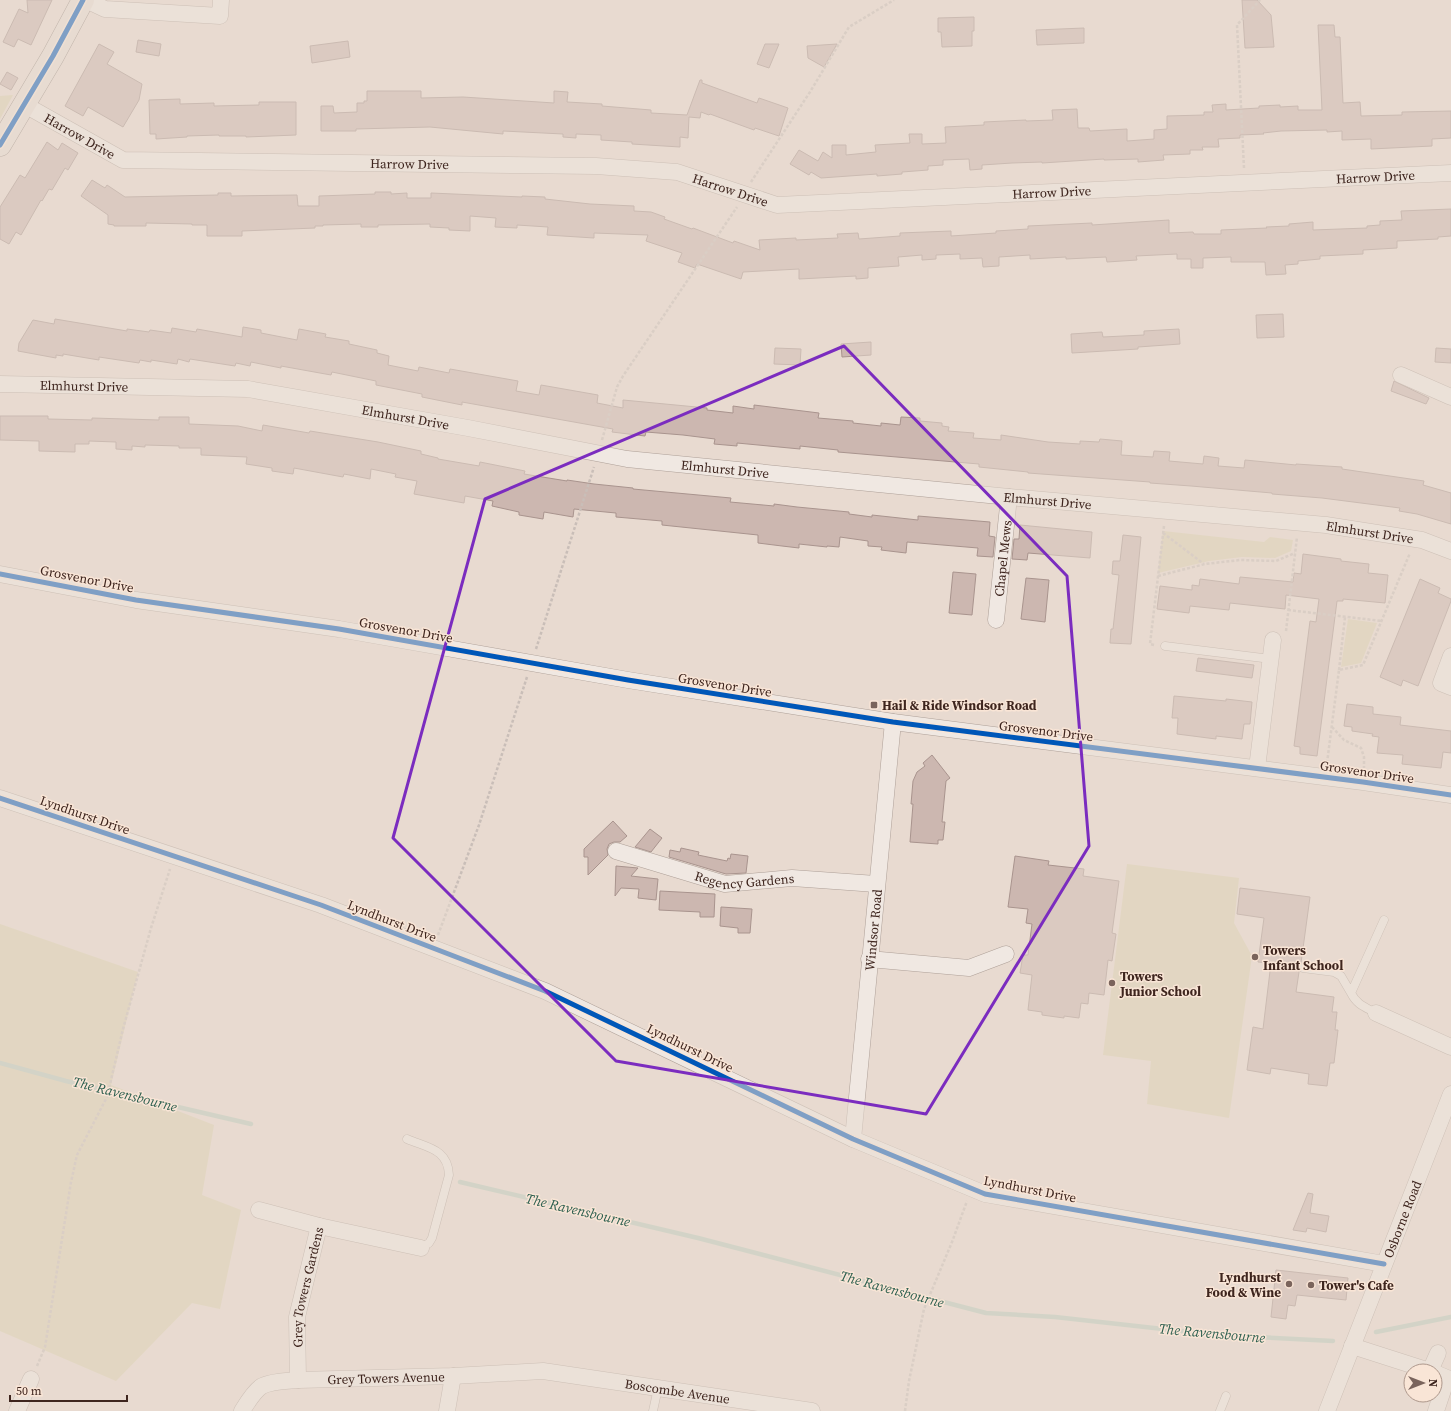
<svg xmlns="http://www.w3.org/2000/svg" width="1451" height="1411" font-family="'Source Serif 4',serif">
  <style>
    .green { fill: #dcd1b1 }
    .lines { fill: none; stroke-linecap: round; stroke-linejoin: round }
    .stream { stroke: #bacbbc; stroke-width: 4.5 }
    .building { fill: #ccb7b0; stroke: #a9948e }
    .lane-casing { stroke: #aea098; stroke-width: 9 }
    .street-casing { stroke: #aea098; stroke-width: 17 }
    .primary-casing { stroke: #93857f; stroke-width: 23 }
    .path { stroke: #c9beb8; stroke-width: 2.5; stroke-dasharray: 3 2; stroke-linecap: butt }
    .lane { stroke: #f0e8e2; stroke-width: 8 }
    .street { stroke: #f0e8e2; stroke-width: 16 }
    .primary { stroke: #e7dcd3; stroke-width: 22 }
    .cycleway-casing { stroke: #f9e5d6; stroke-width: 8 }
    .cycleway { stroke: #0057b8; stroke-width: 5 }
    .marked { fill: none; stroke: #7b2cbf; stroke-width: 3; stroke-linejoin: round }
    .poi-dot { fill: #7a645c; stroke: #f9e5d6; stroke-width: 1.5 }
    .labels { text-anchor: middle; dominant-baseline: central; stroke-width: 3; stroke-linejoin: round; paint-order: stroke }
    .street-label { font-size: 13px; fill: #3e251e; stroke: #f9e5d6 }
    .poi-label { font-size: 13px; font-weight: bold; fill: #3e251e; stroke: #f9e5d6; text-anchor: start }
    .water-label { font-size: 14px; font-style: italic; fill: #2c5f4f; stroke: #f9e5d6 }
  </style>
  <rect width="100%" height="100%" fill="#e8dad0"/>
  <path class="green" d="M13,95L0,119V96Z
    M1163,531L1264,542L1270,537L1293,540L1291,551L1275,558L1242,557L1209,561L1158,573Z
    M1348,619L1377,623L1361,663L1341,667Z
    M1127,864L1239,878L1234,923L1252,956L1229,1118L1147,1104L1151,1061L1103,1055Z
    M0,924L138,972L111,1085L214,1125L202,1195L241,1210L220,1309L192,1303L116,1381L0,1331Z"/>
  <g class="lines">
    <path class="stream" d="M0,1063L66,1081L251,1124
      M460,1182L698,1238L986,1313L1055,1317L1217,1335L1333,1341
      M1376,1332L1451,1317"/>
  </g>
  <path class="building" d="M27,0H52L31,45L18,39L14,47L3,42L19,9L28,13Z
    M1242,0H1257L1271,15L1274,47L1245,48Z
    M974,17V31H972V46L942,47L941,32H938V18Z
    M1318,25H1334L1335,37H1340L1343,103L1360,102L1361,116L1402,115V112L1451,111V138L1432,139V146L1371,149V139L1342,140V131L1327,132V130L1281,131L1263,133L1264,134L1240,135V138L1218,139L1219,147H1202L1203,150H1190V154L1163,155L1164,160L1138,162V159L1104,160V159L1042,163V162L1012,163L982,165V169L970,170L969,159L943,160V165L928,166V170L902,172V174L877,176V174L821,178L811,172L809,175L790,164L799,150L818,161L823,152L832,158V145H846V155L876,152L875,145L910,143L909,134H922V144L946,143L945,127L984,125V122L1026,120V121L1053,120L1052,110L1077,109L1078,128H1089L1090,131L1127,129V141L1154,139V130L1167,129V116L1204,115V112H1213L1212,105L1226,104V110L1259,108V106L1280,105V107L1298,106V110H1322Z
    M1084,28V43L1037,45L1036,30Z
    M138,40L161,44L159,56L136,52Z
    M348,41L350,57L312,63L310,46Z
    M99,44L114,52L107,64L142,84L139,100L123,127L88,107L83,116L65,106Z
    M765,44H779L769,68L757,64Z
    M837,44L824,67L808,58L807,46Z
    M7,72L18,78L11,90L0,84Z
    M700,80H702V83L757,103L759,98L788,108L779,136L755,128L754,130L710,114L709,115L701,112L700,118L689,117L688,138L680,137V147L632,144V142L601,140V135L576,134V138L563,137V134L503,131V134L430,127L356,129V131H321V106H333L334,113L357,112V103H364V101H367V91H421V98L463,97L554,103V91L568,92L567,102L602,104V106L651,110V113L687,115Z
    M180,99V104L214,103V106L259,105V102H296V135L246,137V136H219V135L187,136V137L156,139V134H150L149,100Z
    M47,142L58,150L62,143L78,153L68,170L65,168L52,190L49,189L42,201L41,200L21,235L16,232L9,244L0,239V207L20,175L25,178Z
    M92,180L105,188L107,185L125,197L218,195V193H231V196L297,195L298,206H319V196L375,194V192H391V194L407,193V198H431V193L522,197V196L545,197V199L590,204L634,206V211L651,212L665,217L664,219L692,229L693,228L733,243L734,241L760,250L759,240L796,238V240L838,238L837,234L858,233L859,239L900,236V233L951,231V236L996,233V231L1028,229V226L1092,223V225L1169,220V233L1193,232L1194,234H1221V230L1267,228L1266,227L1289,226V224L1313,222V230L1367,228V226L1380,225V221L1402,220L1401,211L1451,209V236L1438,237V239L1397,241V248L1363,250V254L1320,256V259L1298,261V264L1285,265L1286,274L1266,275L1265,262H1231V257L1203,258V268H1191V259H1177V254L1136,256L1137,260L1107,262L1106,257L1066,259V257L1030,259V255L999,257V266L983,267L982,258L960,259V254L936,255V259L922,260V255L898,257L899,266L868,268V278L856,279V276L799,279V269L743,272L741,279L697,264L695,268L678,262L682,253L646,241L648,235L594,233V238L547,235L548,227L517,225V228L495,227L496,218L470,216V231L449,230V228L430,227V224L378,225V227H361V224L323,225V226H315V228L242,231V236H207V225H192V224L146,223V226H114V225L108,224V215L81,196Z
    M1283,314L1284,337L1257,338L1256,315Z
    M55,319L127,331V329L149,332L150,330L171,333L172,328L196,332L197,329L242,337L243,327L261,330V333L297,340L299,329L326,334L325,337L349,341V344L377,350V353L389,356L388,365L418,371L419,367L449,373L450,369L518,381L516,391L539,395L541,385L598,395L597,403L623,408V400L707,408V410L733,413V406L754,409V405L819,413L818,418L853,421V423L881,426V423L900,425L901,417L920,418V421L942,423V426L949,427L948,431L974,433L973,438L1001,440V435L1048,442L1080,444V441L1099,442L1100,439L1122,441L1121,455L1153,457L1154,451L1170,452L1169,461L1203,464L1204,456L1219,458L1218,466L1244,468L1245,460L1296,465V464L1342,467V469L1424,481L1423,485L1451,493V524L1417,514L1399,511L1400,508L1322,498L1272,494V493L1191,486L1150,483V482L1028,473V472L979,467V464L838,452V450L800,446V449L737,443V446L714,444L715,439L683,435L646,432L645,436L612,432L613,429L462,402V405L422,397V394L376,385V381L332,372L331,375L281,366V368L251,362L250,366L236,363L235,366L190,359L189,362L178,359L177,364L151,360V362L140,360L139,363L99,357V360L63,354V356L56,355V358L18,351L19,343L33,320L54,324Z
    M1179,329L1180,344L1138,347V349L1072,353L1071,334L1102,332L1103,337L1144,335V331Z
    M871,342V355L842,357L841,344Z
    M775,348L801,349L800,365L774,364Z
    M1436,348L1451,349V363L1435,362Z
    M1394,381L1429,398L1426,404L1391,391Z
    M0,416H48V419L92,420V418L159,420V417H189V424L238,426L262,431L263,425L309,433L310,431L378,442L421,451V454L438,458V459L479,466L480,462L525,471L524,474L567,481V480L594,484L633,488V489L731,498L730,502L774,506V504L797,507L849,512V514L872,517V515L918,520V516L990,522L989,536L995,537L993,557L977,556L978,548L907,542L906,553L881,550L882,547L868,546V541L840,537L839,547L827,546V547L799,544V548L782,546L758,543V535L662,525V521L616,517V513L574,509L573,517L544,512L543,519L519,515V512L492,506L493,501L465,496L464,503L414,494L417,481L395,477L396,474L371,469L370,479L344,474L343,477L294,468L293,474L272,471V468L246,464L247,457L201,455V448H179V446L145,445V447L132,446V450L116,449V442L89,441V444H75V452L39,451V441L0,440Z
    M1020,525L1092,532L1090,558L1028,553L1027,560L1012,559L1014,539H1019Z
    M1123,535L1141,537L1131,644L1110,643L1111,629H1113L1119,575L1112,574L1113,561H1120Z
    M1303,554L1341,559V561L1369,564L1368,573L1388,575L1385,603L1343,599V601H1337L1317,756L1300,754V747L1294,746L1310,621L1316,622L1319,599L1286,595L1285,609L1230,603L1229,610L1190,606L1189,613L1157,609L1160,586L1192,590V585L1199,586L1200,579L1239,584L1240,577L1293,582L1294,573L1301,574Z
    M953,572L976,574L972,615L949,613Z
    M1026,578L1049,580L1045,622L1021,619Z
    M1420,579L1440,588L1438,593L1451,599V601L1418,686L1403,680L1401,686L1380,677Z
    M1198,658L1254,665L1252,678L1196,671Z
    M1174,696L1226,701V699L1252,702L1250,724H1244L1242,739L1216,736V739L1177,734L1178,718H1172Z
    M1347,704L1373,707V714L1401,717L1400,725L1451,731V753L1443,752L1441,768L1402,764L1403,755L1377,753L1379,737L1372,736L1373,734L1352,731V727L1344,726Z
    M932,755L950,778L946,781L942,822H945L943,840H938V844L910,842L913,804H911L913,781L917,772L925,766L923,763Z
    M613,821L627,836L620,842H614L609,844L607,849L608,855L588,875V857H584V849Z
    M650,829L662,838L651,852L635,847Z
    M681,848L699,852L698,855L727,861L728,858L730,859L731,854L748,856L746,873L726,874L669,857L670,850L680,852Z
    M1015,856L1049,861L1048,865L1084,869L1083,876L1119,881L1112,933L1116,934L1112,961L1108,960L1104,995L1089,993L1088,1004L1081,1003L1079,1018L1064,1016V1018L1042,1015V1012L1028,1010L1032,975L1020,973L1023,955H1028L1032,924L1026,923L1028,909L1008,907Z
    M616,866L638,868L631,876L658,879L656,900L638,898L639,889L621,888L615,896Z
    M1240,888L1310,897L1301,963L1298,967L1299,972L1296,992L1334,997L1332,1012H1337L1335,1030H1338L1334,1063H1330L1327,1086L1308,1084L1309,1074L1271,1068L1270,1074L1247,1070L1253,1027L1263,1029L1271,963L1258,962L1264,918L1237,914Z
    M660,891L715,894L714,917H700V912L659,910Z
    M721,907L752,909L750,933H738V928L720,926Z
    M1308,1193L1313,1194L1310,1213L1329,1216L1326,1232L1307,1228L1306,1232L1293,1230Z
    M1276,1270L1348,1278L1346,1300L1297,1295L1295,1306L1288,1305L1286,1319L1271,1317Z"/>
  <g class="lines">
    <defs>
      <path id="lane" d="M1165,646L1271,659
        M1303,968L1334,972L1341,976L1351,993
        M1376,1013C1365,1007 1357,1005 1351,993L1384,920
        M407,1139C428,1148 448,1149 449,1175L432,1238L429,1243L421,1248
        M653,1411L658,1388
        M1220,1411L1226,1396"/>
      <g id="street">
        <path d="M86,0L105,9L220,16L221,0"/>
        <path id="s1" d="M25,105L123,160L596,166L677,172L777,205L1451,173"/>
        <path d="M1401,375L1451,397"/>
        <path id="s2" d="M0,384L248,389L468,428L627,459L1009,497L1326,525L1422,540L1451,551"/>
        <path d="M0,574L136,600L339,629L628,680L893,722L1363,782L1451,795"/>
        <path id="s3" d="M996,620L1009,497"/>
        <path d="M1451,656L1441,683L1451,687"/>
        <path d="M1257,768L1273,640"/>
        <path d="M0,798L321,905L545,991L853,1139L985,1194L1384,1264"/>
        <path id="s4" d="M616,851L725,884L792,878L876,884"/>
        <path d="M869,959L969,968L1006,954"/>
        <path d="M1376,1013L1451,1047"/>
        <path id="s5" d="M853,1139L893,722"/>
        <path d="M259,1210L319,1226"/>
        <path d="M1352,1346L1430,1371"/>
        <path d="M1430,1371L1438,1353"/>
        <path d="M1435,1373L1447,1378L1436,1411"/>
        <path id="s6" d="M298,1380L297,1317L319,1226L421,1248"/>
        <path d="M17,1411L31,1379"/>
        <path id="s7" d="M242,1411C247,1403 254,1391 262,1386C272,1381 287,1381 298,1380L453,1376L543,1371L812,1411"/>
        <path d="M447,1411L453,1376"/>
        <path id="s8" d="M1327,1411L1451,1094"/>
      </g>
      <path id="primary" d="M0,145L53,56L83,0"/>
    </defs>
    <use href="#lane" class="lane-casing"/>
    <use href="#street" class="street-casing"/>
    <use href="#primary" class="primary-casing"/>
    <path class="path" d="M1244,168L1237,25L1260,0
      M751,182L810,92L849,27L894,0
      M602,440L617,387L623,376L737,207
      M1163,533L1204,564
      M1158,576L1205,564L1240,560L1276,561L1295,553
      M1288,610L1382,621
      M1286,631L1297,537
      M1154,645L1150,644L1164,526
      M536,649L594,467
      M1339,670L1345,617
      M1332,727L1344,740L1361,748L1364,757V768
      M1327,763L1339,670L1363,665L1410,553
      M438,935L479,825L527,677
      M37,1366L45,1347L71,1182L77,1155L107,1097L123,1029L151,928L170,869
      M905,1411L909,1381L924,1309L952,1242L967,1201"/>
    <use href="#lane" class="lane"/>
    <use href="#street" class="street"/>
    <use href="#primary" class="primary"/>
    <defs>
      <path id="cycleway" d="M0,145L53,56L83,0
        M0,574L136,600L339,629L628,680L893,722L1363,782L1451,795
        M0,798L321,905L545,991L853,1139L985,1194L1384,1264"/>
    </defs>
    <use href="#cycleway" class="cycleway-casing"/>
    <use href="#cycleway" class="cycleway"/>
  </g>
  <path d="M0 0H1451V1411H0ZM844,346L1067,576L1089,846L926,1114L616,1061L393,838L485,499Z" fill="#e8dad0" fill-opacity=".55" fill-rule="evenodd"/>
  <path class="marked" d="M844,346L1067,576L1089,846L926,1114L616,1061L393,838L485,499Z"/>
  <g class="poi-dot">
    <rect x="870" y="701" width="8" height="8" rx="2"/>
    <circle cx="1255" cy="957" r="4"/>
    <circle cx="1112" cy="983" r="4"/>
    <circle cx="1289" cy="1284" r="4"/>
    <circle cx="1311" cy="1285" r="4"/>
  </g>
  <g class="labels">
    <g class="street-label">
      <text stroke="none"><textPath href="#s1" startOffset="63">Harrow Drive</textPath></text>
      <text stroke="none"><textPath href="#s1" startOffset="399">Harrow Drive</textPath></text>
      <text stroke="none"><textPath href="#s1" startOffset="1371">Harrow Drive</textPath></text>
      <text stroke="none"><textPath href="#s1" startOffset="723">Harrow Drive</textPath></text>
      <text stroke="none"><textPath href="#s1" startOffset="1047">Harrow Drive</textPath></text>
      <text stroke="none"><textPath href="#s2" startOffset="84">Elmhurst Drive</textPath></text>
      <text stroke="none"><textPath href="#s2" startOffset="408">Elmhurst Drive</textPath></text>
      <text stroke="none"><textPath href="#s2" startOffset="732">Elmhurst Drive</textPath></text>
      <text stroke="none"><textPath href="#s2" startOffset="1056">Elmhurst Drive</textPath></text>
      <text stroke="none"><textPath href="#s2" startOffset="1380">Elmhurst Drive</textPath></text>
      <text stroke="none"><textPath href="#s3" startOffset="62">Chapel Mews</textPath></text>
      <text transform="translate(87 579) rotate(11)">Grosvenor Drive</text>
      <text transform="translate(406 630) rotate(10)">Grosvenor Drive</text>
      <text transform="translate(725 685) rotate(9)">Grosvenor Drive</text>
      <text transform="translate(1046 731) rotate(7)">Grosvenor Drive</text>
      <text transform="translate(1367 772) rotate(8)">Grosvenor Drive</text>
      <text transform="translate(85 815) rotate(19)">Lyndhurst Drive</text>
      <text stroke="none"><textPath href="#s4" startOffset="133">Regency Gardens</textPath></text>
      <text transform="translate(392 921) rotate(21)">Lyndhurst Drive</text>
      <text stroke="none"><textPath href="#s5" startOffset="210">Windsor Road</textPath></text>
      <text transform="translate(690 1048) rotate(26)">Lyndhurst Drive</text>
      <text transform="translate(1030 1189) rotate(11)">Lyndhurst Drive</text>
      <text stroke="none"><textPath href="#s8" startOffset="206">Osborne Road</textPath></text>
      <text stroke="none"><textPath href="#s6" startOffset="94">Grey Towers Gardens</textPath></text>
      <text stroke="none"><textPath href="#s7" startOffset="157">Grey Towers Avenue</textPath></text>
      <text stroke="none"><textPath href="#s7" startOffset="450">Boscombe Avenue</textPath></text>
    </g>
    <g class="poi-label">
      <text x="882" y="705">Hail &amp; Ride Windsor Road</text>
      <text x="1263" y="950">Towers<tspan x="1263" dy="15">Infant School</tspan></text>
      <text x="1120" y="976">Towers<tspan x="1120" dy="15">Junior School</tspan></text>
      <text x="1281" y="1277" text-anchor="end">Lyndhurst<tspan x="1281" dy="15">Food &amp; Wine</tspan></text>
      <text x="1319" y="1285">Tower's Cafe</text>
    </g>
    <g class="water-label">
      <text transform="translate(125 1094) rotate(14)">The Ravensbourne</text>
      <text transform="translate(578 1210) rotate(13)">The Ravensbourne</text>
      <text transform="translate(892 1289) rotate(15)">The Ravensbourne</text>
      <text transform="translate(1212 1333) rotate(5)">The Ravensbourne</text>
    </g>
  </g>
  <g transform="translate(1423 1383) rotate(90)"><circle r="19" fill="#f9e5d6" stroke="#ae988c"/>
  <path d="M0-3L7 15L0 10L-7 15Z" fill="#7a645c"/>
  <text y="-6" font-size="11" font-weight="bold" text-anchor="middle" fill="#3e251e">N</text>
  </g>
  <path d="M10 1395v6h117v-6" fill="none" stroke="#3e251e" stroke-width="2"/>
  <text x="16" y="1395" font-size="12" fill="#3e251e" stroke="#f9e5d6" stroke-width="3" paint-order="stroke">50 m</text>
</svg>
